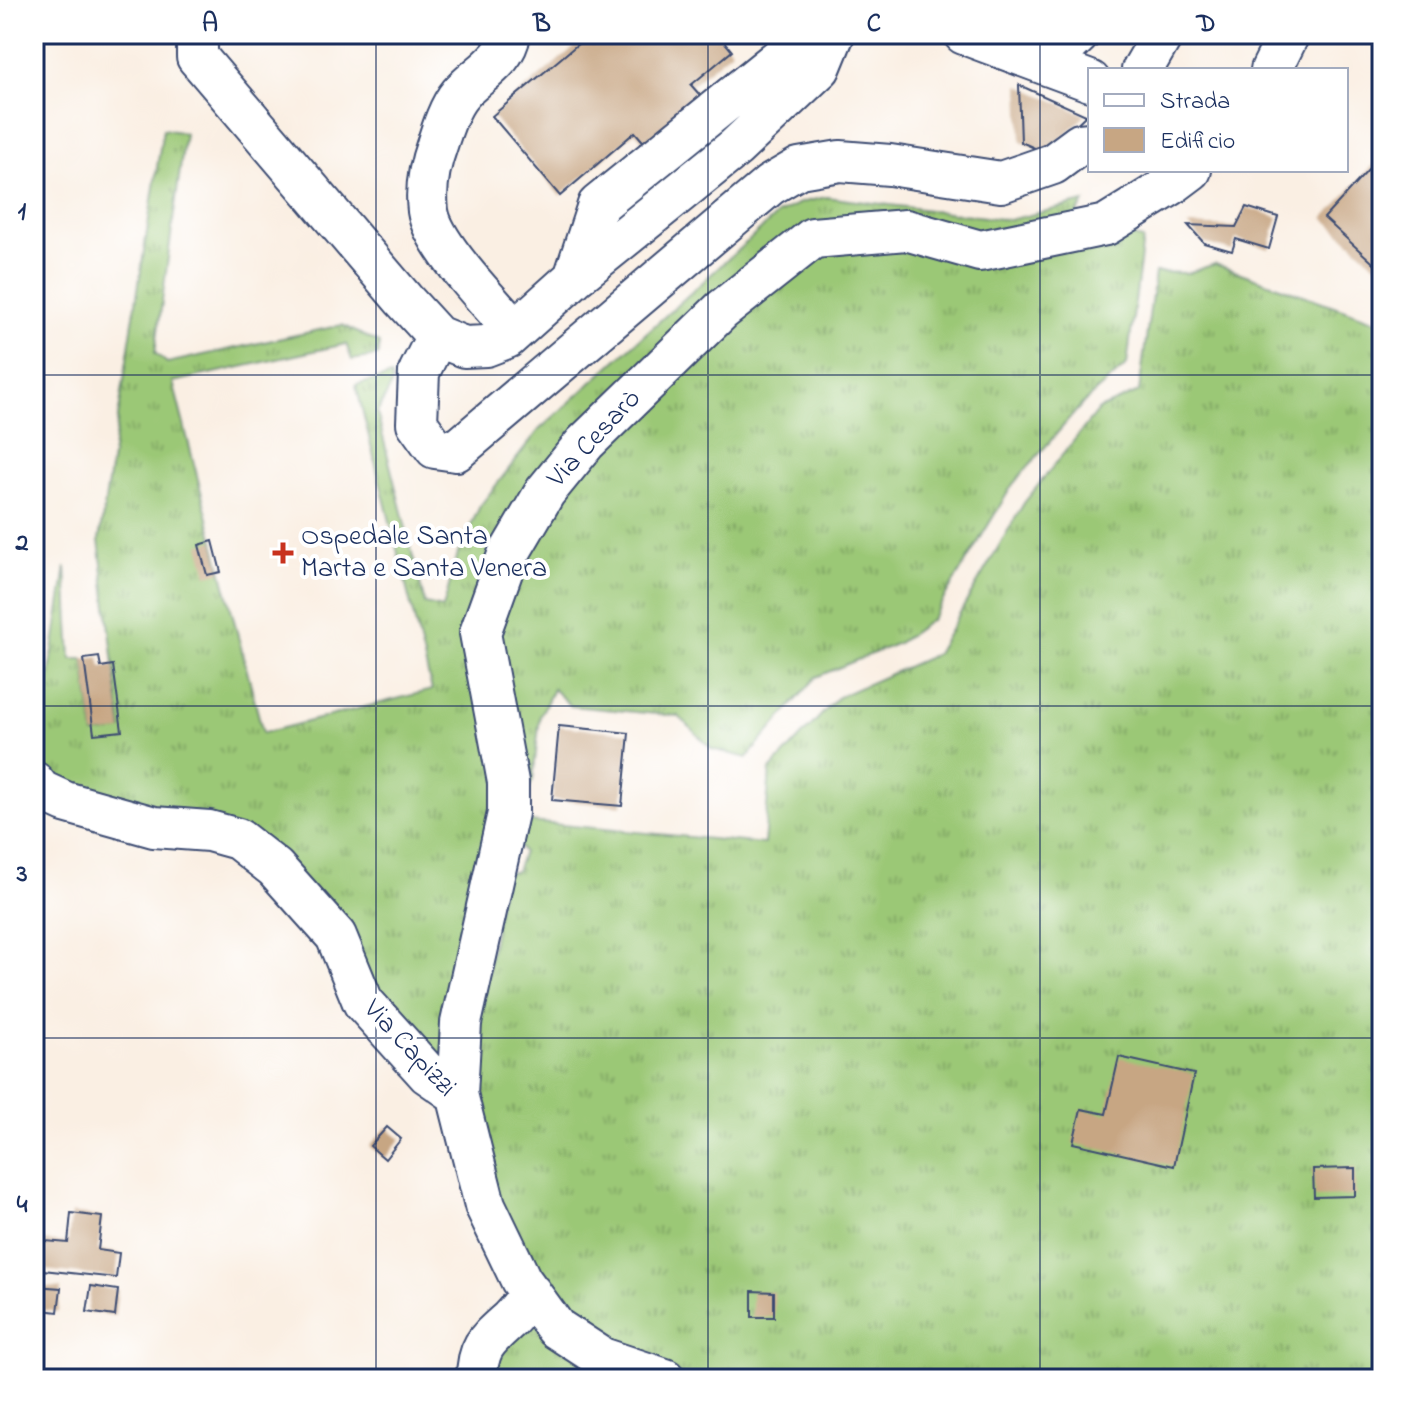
<svg xmlns="http://www.w3.org/2000/svg" width="1416" height="1413" font-family="'Indie Flower',sans-serif">
  <style>
    .grass { fill: url(#grass-tufts); stroke: #5b7c6a; stroke-width: 2 }
    .building { fill: #c7a683 }
    .lines { fill: none; stroke-linecap: round; stroke-linejoin: round }
    .minor-casing { stroke: #3c4c72; stroke-width: 44 }
    .minor { stroke: #fff; stroke-width: 40 }
    .grid { fill: none; stroke: #1b2f5e; stroke-width: 2; stroke-opacity: 0.55 }
    .poi-dot { fill: #c8321e; stroke: #fff; stroke-width: 3 }
    .labels { text-anchor: middle; dominant-baseline: central; stroke-width: 8; stroke-linejoin: round; paint-order: stroke }
    .street-label { font-size: 28px; fill: #1b2f5e; stroke: #fff }
    .poi-label { font-size: 28px; fill: #1b2f5e; stroke: #fff; text-anchor: start }
    .neatline { fill: none; stroke: #1b2f5e; stroke-width: 3 }
    .grid-label { font-size: 26px; text-anchor: middle; font-weight: bold; fill: #1b2f5e }
  </style>
  <defs>
    <pattern id="grass-tufts" width="24" height="20" patternUnits="userSpaceOnUse" patternTransform="scale(2)"><rect width="24" height="20" fill="#9bc876"/><path d="M3 7l-1-3M5 7V3M7 7l1-3M15 17l-1-3M17 17v-4M19 17l1-3" fill="none" stroke="#7ea364"/></pattern>
  </defs>
  <rect width="100%" height="100%" fill="#fff"/>
  <filter id="ink" filterUnits="userSpaceOnUse"><feTurbulence type="fractalNoise" baseFrequency=".0125" numOctaves="2"/><feDisplacementMap in="SourceGraphic" scale="16" xChannelSelector="R" yChannelSelector="G"/><feConvolveMatrix kernelMatrix="1 2 1 2 8 2 1 2 1" color-interpolation-filters="sRGB"/></filter>
  <filter id="wash" filterUnits="userSpaceOnUse"><feTurbulence type="fractalNoise" baseFrequency=".006" numOctaves="4" result="noise"/><feDisplacementMap in="SourceGraphic" scale="32" xChannelSelector="R" yChannelSelector="G"/><feGaussianBlur stdDeviation="1.8" result="paint"/><feColorMatrix in="noise" values="0 0 0 0 0 0 0 0 0 0 0 0 0 0 0 0 0 1.4 0 .05"/><feComposite in="paint" operator="in"/></filter>
  <g filter="url(#wash)">
    <rect width="100%" height="100%" fill="#faefe3"/>
    <path class="grass" d="M163,129L185,133L155,353L167,363L342,325L379,343L378,356L352,360L346,344L173,382L263,733L432,690L356,385L391,376L392,384L377,413L425,604L443,608L458,553L480,506L539,430L779,213L800,203L826,197L1009,220L1084,202L1072,222L1011,236L813,229L592,425L480,600L500,786L448,1055L428,1063L277,859L162,819L35,769L66,567L71,659H84L94,734L122,730L99,540Z
      M1115,233L1143,239L1127,365L1084,402L1013,484L931,620L898,643L816,677L747,758L712,749L678,716L571,706L553,689L540,716L533,780L522,803L493,661L503,601L557,497L733,319L817,252Z
      M1215,264L1382,323V1379H710L687,1377L607,1352L563,1321L498,1212L469,1082L504,874L516,871L523,852L516,841L520,821L764,844L770,770L838,697L936,654L1024,503L1099,409L1139,392L1155,272L1187,273Z
      M528,1315L639,1379H486Z"/>
    <g id="blocks">
      <path class="building" d="M581,34H718L732,51L691,85L722,120L666,168L635,132L560,196L492,116L585,38Z
        M1019,85L1086,115L1046,153L1021,142Z
        M1382,155V271L1324,218Z
        M1246,207L1278,217L1269,249L1236,239L1232,251L1204,243L1188,225L1236,227Z
        M213,541L221,572L207,575L199,545Z
        M99,657L101,667L113,665L122,731L94,734L84,659Z
        M559,726L629,733L622,806L552,800Z
        M1119,1057L1194,1074L1174,1166L1073,1143L1081,1109L1106,1114Z
        M387,1127L401,1139L385,1159L370,1146Z
        M1355,1168V1196L1314,1197L1313,1169Z
        M71,1213L102,1217L98,1250L119,1253L116,1278L34,1269V1240L68,1243Z
        M34,1286L61,1288L58,1312L34,1309Z
        M91,1286L118,1290L115,1316L87,1312Z
        M752,1291L774,1292V1317H752Z"/>
    </g>
  </g>
  <g filter="url(#ink)">
    <use href="#blocks" fill-opacity="0" stroke="#3c4c72" stroke-width="2"/>
    <g class="lines">
      <defs>
        <path id="minor" d="M197,34V57L404,300L437,336L464,347L486,346L507,338L574,278L735,148L820,68L834,34
          M510,34C506,62 476,75 460,94C449,107 442,129 437,145C429,167 425,187 428,211C433,245 491,303 514,330
          M964,34L1090,81
          M1048,64L1079,34
          M1142,70L1163,34
          M1271,70L1289,34
          M574,278L598,205L806,37L813,34
          M437,336L419,372L417,423L435,448L456,451L770,185L799,168L840,161L890,165L1001,182L1053,164L1080,144L1090,143
          M34,782L41,791L65,802L154,827L209,831L238,839L275,868L336,936L363,1002L428,1074L457,1094L485,1205L521,1280L556,1328L602,1358L665,1379
          M457,1094L461,1023L508,813V782L480,633L508,555L545,492L585,443L722,310L813,238L906,230L980,251L1106,225L1171,185L1191,170
          M477,1379C477,1346 488,1339 510,1319C518,1311 524,1302 531,1293"/>
      </defs>
      <use href="#minor" class="minor-casing"/>
      <use href="#minor" class="minor"/>
    </g>
  </g>
  <path class="grid" d="M376,34V1379M708,34V1379M1040,34V1379M34,375H1382M34,706H1382M34,1038H1382"/>
  <path class="poi-dot" d="M279 541h8v8h8v8h-8v8h-8v-8h-8v-8h8z"/>
  <g class="labels">
    <g class="street-label">
      <text transform="translate(595 439) rotate(-47)">Via Cesarò</text>
      <text transform="translate(409 1049) rotate(47)">Via Capizzi</text>
    </g>
    <g class="poi-label">
      <text x="301" y="537">Ospedale Santa<tspan x="301" dy="32">Marta e Santa Venera</tspan></text>
    </g>
  </g>
  <rect width="1416" height="1413" fill="none" stroke="#fff" stroke-width="88"/>
  <rect x="1088" y="68" width="260" height="104" fill="#ffffff" stroke="#a4acbf" stroke-width="2"/>
  <rect x="1104" y="94" width="40" height="12" fill="#ffffff" stroke="#a4acbf" stroke-width="2"/>
  <text x="1160" y="108" font-size="24" fill="#1b2f5e">Strada</text>
  <rect x="1104" y="128" width="40" height="24" fill="#c7a683" stroke="#a4acbf" stroke-width="2"/>
  <text x="1160" y="148" font-size="24" fill="#1b2f5e">Edificio</text>
  <rect x="44" y="44" width="1328" height="1325" class="neatline"/>
  <g class="grid-label">
    <text x="210" y="31">A</text>
    <text x="542" y="31">B</text>
    <text x="874" y="31">C</text>
    <text x="1206" y="31">D</text>
    <text x="22" y="219">1</text>
    <text x="22" y="550">2</text>
    <text x="22" y="881">3</text>
    <text x="22" y="1212">4</text>
  </g>
</svg>
